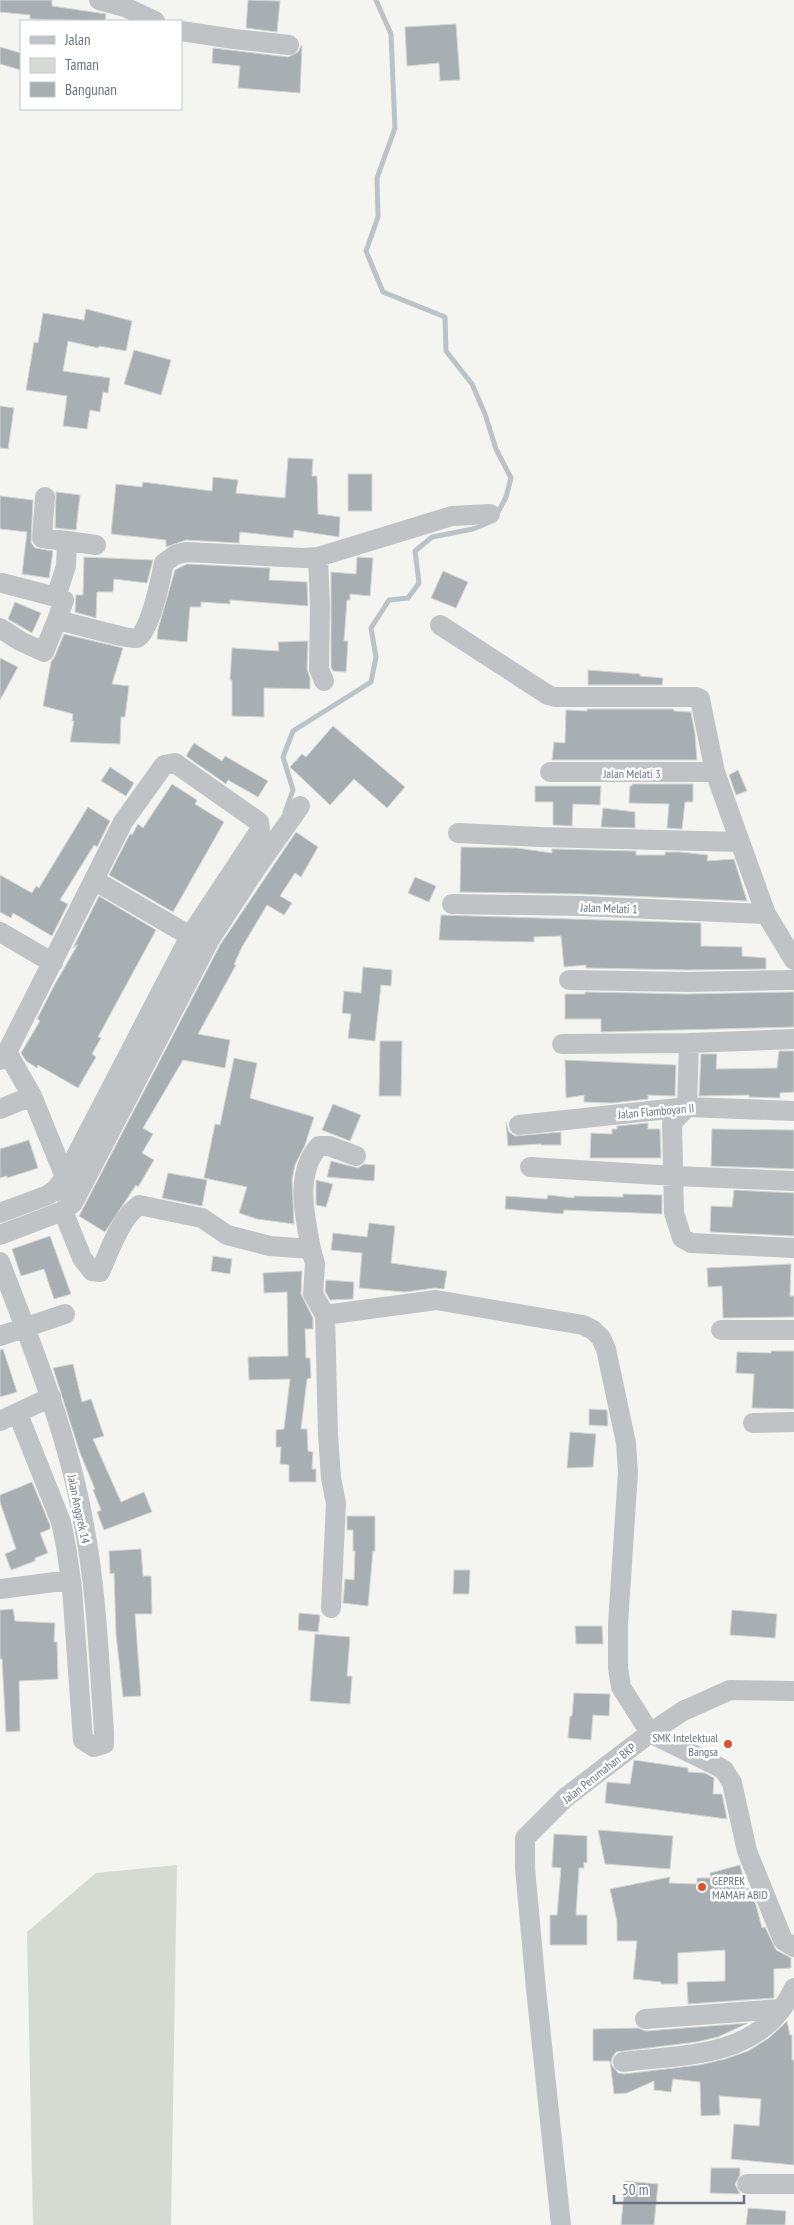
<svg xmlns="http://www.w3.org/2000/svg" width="794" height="2225" font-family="'PT Sans Narrow',sans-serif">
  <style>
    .green { fill: #d5dbd2 }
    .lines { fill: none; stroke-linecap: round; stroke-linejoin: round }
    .stream { stroke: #b9c3c8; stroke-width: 5 }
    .building { fill: #a7afb3; stroke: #d5d6d3 }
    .minor { stroke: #bfc3c6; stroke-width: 20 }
    .poi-dot { fill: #d9542c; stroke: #fff; stroke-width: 2 }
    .labels { text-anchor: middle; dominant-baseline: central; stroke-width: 5; stroke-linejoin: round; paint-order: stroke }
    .street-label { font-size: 12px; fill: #657480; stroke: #fff }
    .poi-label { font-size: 12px; fill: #657480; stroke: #fff; text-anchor: end }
  </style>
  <rect width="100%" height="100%" fill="#f4f4f1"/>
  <path class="green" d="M177,1865L171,2225H33L27,1932L96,1873Z"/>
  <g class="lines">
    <path class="stream" d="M376,0L391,34L395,128L377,178L378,217L366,251L383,292L445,317L446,351L472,384L485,414L496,449L511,478L506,497L496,516
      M285,812L293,790L283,757L293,731L371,682L376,657L371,628L389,600L408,598L419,583L415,551L432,537L473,529L490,522
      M58,1199L66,1194L73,1181"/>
  </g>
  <path class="building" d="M0,0H52V6L106,14L105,21L30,19V15L0,12Z
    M248,0L280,1L277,32L246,28Z
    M456,24L460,80L440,81L439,63L407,66L405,27Z
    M301,46H302L300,93L238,88L240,66L212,63L213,48L288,57L298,52Z
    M0,47L21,53V70L0,64Z
    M86,309L132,321L126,351L99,346L98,348L68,341L63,371L110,378L108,393L103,392L100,412L90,410L87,429L63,426L67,396L26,390L34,342L38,343L43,313L84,320Z
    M134,350L171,360L161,395L124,384Z
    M0,406L14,408L8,449L0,448Z
    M288,458L313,459L312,476H317L318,514L340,517L339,537L294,530L293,538L240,532L239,543L186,540L166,547V540L111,534L116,484L142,487L143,482L212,491L213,477L238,480L236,493L285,498Z
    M348,474H372V511H348Z
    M56,492L80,495L76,530L55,528Z
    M0,496L33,500L31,543L35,548L53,551L49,578L22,574L27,532L0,529Z
    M84,557L108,558L153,560L147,583L114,579L113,592H97L96,618L75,612L76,595H83Z
    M357,557L373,558L370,596L350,594V600H347L344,641H348L346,672L333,671L331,667V572L356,574Z
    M187,564L270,568L269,580L307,582L308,606L230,600V604L201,602V607H190L187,642L157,639L158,629L175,570Z
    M443,571L468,582L456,608L431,598Z
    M15,602L41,613L32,633L8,619Z
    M64,634L123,648L112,684L129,686L125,717H121L120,744L70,742L74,721H72L73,714L43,706L51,662L55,656Z
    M308,641L307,669L310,678V689L264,688V717L232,716V680H230L232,648L279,651L278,642Z
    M0,658L18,667L0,700Z
    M588,670L640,674V676L663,678L662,685H588Z
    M587,709H673L674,711L691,712L695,734L697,760H552L554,742L565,743L566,710L587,711Z
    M333,726L405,787L387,808L354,779L330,805L290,767L302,754L306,757Z
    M194,743L222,761L225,756L268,781L258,797L228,780L226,784L186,756Z
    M110,767L134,783L126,796L101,781Z
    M738,770L747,791L736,795L729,775Z
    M172,784L197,800L195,804L224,822L173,912L109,875L130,834L132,835L138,824L143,828Z
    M632,784H693V802H685L682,829L667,828L669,804L629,803L630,786H632Z
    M535,786H601L600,805L573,804L572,826L553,825V802H535Z
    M88,807L110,821L97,847L94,845L60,900L68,904L52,936L13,913L11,918L0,912V875L32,893L36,886L39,888Z
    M603,808L635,812V828L601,827Z
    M296,832L318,847L301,877L295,873L280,896L292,903L284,915L267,905L242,947L234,964L236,965L198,1034L230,1040L225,1068L183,1060L143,1128L153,1134L142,1153L154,1160L138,1187L136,1185L105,1232L79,1216L220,945Z
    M461,847L517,848L552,853V849L636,851V855H665V852H680L708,855L707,861L734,859L747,901L581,894L460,892Z
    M415,877L436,886L429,902L408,893Z
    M99,896L156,930L98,1037L101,1038L92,1054L96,1057L78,1088L38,1065L37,1068L26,1061L21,1053L40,1021L37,1019L55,984L78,944L73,948Z
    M441,915L701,923V946L742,947V956L766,958V969L687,970L586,968V965L564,967L561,936L534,937V942L439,940Z
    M363,967L392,970L391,986L381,985L375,1041L348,1038L351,1014L342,1013L344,991L361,993Z
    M585,992L687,994L794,992V1027L601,1032V1019H565V994H585Z
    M380,1041H402L401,1096H379Z
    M779,1051H794V1092L780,1093V1098L749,1097V1095L699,1096L701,1054H717L716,1069L777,1068Z
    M234,1058L257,1063L250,1098L314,1117L305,1145L295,1165L292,1180L294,1224L257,1219L239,1213L247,1187L204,1178L215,1124L220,1125Z
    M565,1060L676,1065L675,1096L648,1095V1099L612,1103L584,1102V1095L566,1098Z
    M333,1104L361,1115L350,1141L322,1130Z
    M506,1122L509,1132L515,1136L561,1132V1145H541V1144L508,1146Z
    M648,1123V1129H660L661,1158H590L591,1133L612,1134V1129H617V1126Z
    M712,1129L794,1130V1169L711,1166Z
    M29,1140L38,1168L7,1178V1176L0,1178V1149Z
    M331,1161L358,1168L364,1164L375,1165L374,1181L327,1177Z
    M168,1173L207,1180L202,1206L162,1198Z
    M316,1180L333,1184L326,1207L316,1205Z
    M734,1190L794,1193V1236L710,1232L711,1206L732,1207Z
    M623,1194L662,1195V1214L564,1210L563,1214L505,1209L506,1196L547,1199L548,1195L574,1198V1196L623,1197Z
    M369,1223L395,1226L391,1263L447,1271L444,1289L435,1288L405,1292L359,1288L362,1253L331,1250L333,1233L367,1237Z
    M50,1236L71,1294L54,1299L44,1269L21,1276L12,1249Z
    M213,1256L232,1259L230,1274L211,1271Z
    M791,1264L790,1296H794V1317L723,1318L722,1286L708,1287L707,1268Z
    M302,1271L301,1294L313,1318V1329H305L306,1358H310L311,1378L307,1379L301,1429H307L308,1451L313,1452L312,1469H316V1482H289V1465L280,1464L281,1447H276V1430L284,1429L290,1379L249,1380L248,1357L288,1356L287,1292L264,1293L263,1273Z
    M326,1280L354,1282L353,1299L330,1300L325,1291Z
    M3,1349L17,1392L0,1397V1350Z
    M771,1351H794V1409L752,1408L754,1374L736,1373L737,1352L771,1353Z
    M73,1364L82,1402L91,1399L104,1436L93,1439L121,1502L144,1492L152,1512L104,1530L97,1512L101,1510L93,1490L95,1489L80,1453L53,1368Z
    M589,1409L607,1410L608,1426L589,1425Z
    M570,1432L596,1434L593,1467L567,1468Z
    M32,1482L50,1525V1529L40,1533L48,1553L35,1558V1561L11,1570L5,1554L16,1549L0,1502V1495Z
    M347,1516H375V1551H373L368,1606L343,1603L345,1579L354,1580L355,1551H353V1530H347Z
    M141,1549L143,1576H151L152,1614H135L141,1696L123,1697L116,1634L114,1573L110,1574L109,1551Z
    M454,1570H470L469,1594H453Z
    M13,1609L15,1621L55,1623L54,1642H57L58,1679L19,1681L20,1731L6,1732L2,1659H0V1610Z
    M732,1610L777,1614L775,1638L730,1635Z
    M299,1613L320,1615L318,1632L298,1630Z
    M575,1626H602L603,1644H576Z
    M315,1634L350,1637L347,1676H352L350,1704L310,1701Z
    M574,1693L610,1694L609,1716L593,1715L591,1740L568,1738L570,1716H572Z
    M634,1760L688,1768V1772L705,1773L714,1778L713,1794H722L727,1819L605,1803L607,1782L630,1784Z
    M598,1830L673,1836L670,1869L605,1864Z
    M554,1834L587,1836V1863L584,1862V1868H579L576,1915H587V1945H550V1915H557L561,1868L552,1867Z
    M740,1865L746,1889L749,1888L756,1905L762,1928L765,1927L776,1950L791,1958V1968L774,1969V1998L688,2004L687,1982L725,1981V1950L678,1953V1984H661V1982L633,1979L637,1941H617V1921L610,1889L670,1877L669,1883L697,1884V1878H711L710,1873Z
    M787,2021L790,2035H792V2060H794V2165L731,2159L734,2124L759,2126L761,2099L719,2096L720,2115L701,2116L700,2082L673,2079L671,2092L654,2090V2081L627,2093L614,2094L610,2061H593V2029L638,2028L646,2031L748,2023L718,2037L696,2042L616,2052L612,2058L611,2064L618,2073L624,2074L699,2065L725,2059L748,2051L769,2038Z
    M711,2168H740V2175L735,2184L740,2194L710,2193Z
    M625,2181L658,2184L654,2225H621Z
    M748,2208L786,2211L785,2225H746Z"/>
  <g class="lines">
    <path class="minor" d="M99,0L125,7L155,21
      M181,31L234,39L289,45
      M45,497L42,538L67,541L66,566L56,597L64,600L57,620
      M67,541L96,545
      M318,557L320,606L319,669L324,681
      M2,583L56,597
      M440,625L548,695L555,697H696L700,699L715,772L740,842L766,914L794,960
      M0,628L20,641L44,652L57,620C71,623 130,640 137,638C150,633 161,577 164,563L175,555L186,552L304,558L318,557L452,516L490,514
      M550,772H715
      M458,833L540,837L740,842
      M94,880L190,936
      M452,904L581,906L766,914
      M0,932L53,963
      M569,980L687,982L794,980
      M689,1043L687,1107L672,1123L674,1213L682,1238L691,1243L794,1248
      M562,1044L689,1043L794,1039
      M7,1052L32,1096L65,1177
      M0,1060L7,1052L123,822L164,765L175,763L259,822L260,830L190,936L65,1177L56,1189L48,1195L0,1213
      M0,1109L32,1096
      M519,1125L687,1107L794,1111
      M530,1167L675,1176L794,1181
      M63,1211L82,1258L92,1271L100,1272C109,1252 121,1217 139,1205L202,1218L227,1235L270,1246L311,1249L315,1264L313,1294L325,1315L328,1435L331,1478L336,1503L331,1608
      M0,1235L63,1211L73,1203L210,939L255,870L300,806
      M311,1249C305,1216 294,1174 319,1146H329L356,1156
      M0,1262C33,1348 68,1434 84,1525C97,1593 99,1663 104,1732V1744L94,1747L83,1740L72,1588L66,1546L61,1522L18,1414
      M325,1315L436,1300L583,1325L593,1330L601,1338L606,1349L626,1443L628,1472L618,1624V1668L621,1687L650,1733L717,1766L724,1770L732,1783L747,1851L783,1940L794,1947
      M721,1330H794
      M0,1336L65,1314
      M0,1421L51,1397
      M753,1423L794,1422
      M0,1589L70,1580
      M645,2019L780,2009
      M623,2062C689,2054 762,2058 794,1988
      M747,2184H794
      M561,2225L536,1989L525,1868V1838L565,1798L650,1733L683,1711L730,1690L794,1691"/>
  </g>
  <g class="poi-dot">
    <circle cx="728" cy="1744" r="5"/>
    <circle cx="702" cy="1887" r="5"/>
  </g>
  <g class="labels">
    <g class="street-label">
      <text x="632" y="773">Jalan Melati 3</text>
      <text transform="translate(609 908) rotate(2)">Jalan Melati 1</text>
      <text transform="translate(656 1111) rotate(-5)">Jalan Flamboyan II</text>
      <text transform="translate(79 1509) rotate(78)">Jalan Anggrek 14</text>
      <text transform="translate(599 1773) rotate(-38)">Jalan Perumahan BKP</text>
    </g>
    <g class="poi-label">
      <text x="718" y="1737">SMK Intelektual<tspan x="718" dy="14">Bangsa</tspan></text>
      <text x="712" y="1880" text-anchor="start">GEPREK<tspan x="712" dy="14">MAMAH ABID</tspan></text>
    </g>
  </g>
  <rect x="20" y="20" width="162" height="90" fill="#ffffff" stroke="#c1c7cc"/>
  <rect x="30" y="36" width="25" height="8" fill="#bfc3c6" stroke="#c1c7cc"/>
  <text x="65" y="45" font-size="15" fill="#657480">Jalan</text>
  <rect x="30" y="58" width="25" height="15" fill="#d5dbd2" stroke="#c1c7cc"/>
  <text x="65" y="70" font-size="15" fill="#657480">Taman</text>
  <rect x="30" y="82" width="25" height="15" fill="#a7afb3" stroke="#c1c7cc"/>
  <text x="65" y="95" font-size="15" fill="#657480">Bangunan</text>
  <path d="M614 2195v8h130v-8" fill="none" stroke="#657480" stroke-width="2.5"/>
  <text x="622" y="2195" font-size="15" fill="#657480" stroke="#ffffff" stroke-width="4" paint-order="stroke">50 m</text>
</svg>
